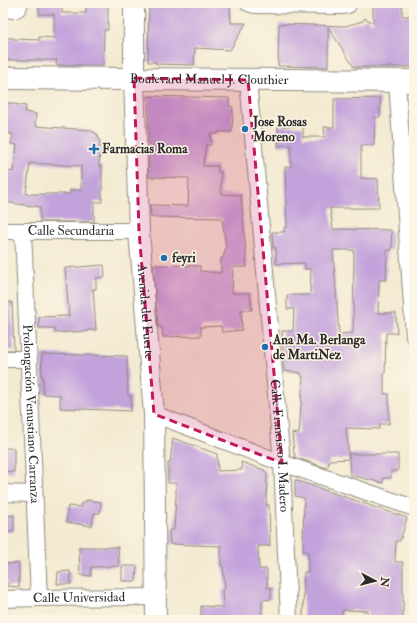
<svg xmlns="http://www.w3.org/2000/svg" width="417" height="623" font-family="'IM FELL Double Pica',serif">
  <style>
    .building { fill: #c2a2db; fill-rule: evenodd }
    .lines { fill: none; stroke-linecap: round; stroke-linejoin: round }
    .minor-casing { stroke: #8f8a7e; stroke-width: 18 }
    .tertiary-casing { stroke: #8f8a7e; stroke-width: 22 }
    .primary-casing { stroke: #8f8a7e; stroke-width: 24 }
    .minor { stroke: #fff; stroke-width: 16 }
    .tertiary { stroke: #fff; stroke-width: 20 }
    .primary { stroke: #fff; stroke-width: 22 }
    .marked { fill: #c2185b; fill-opacity: 0.2; stroke: #c2185b; stroke-width: 3; stroke-dasharray: 8 5; stroke-linejoin: round }
    .poi-dot { fill: #1f6fb2; stroke: #fcf5e5; stroke-width: 1.5 }
    .labels { text-anchor: middle; dominant-baseline: central; stroke-width: 3; stroke-linejoin: round; paint-order: stroke }
    .street-label { font-size: 13px; fill: #2b2b2b; stroke: #fcf5e5 }
    .poi-label { font-size: 13px; font-weight: bold; fill: #2b2b2b; stroke: #fcf5e5; text-anchor: start }
  </style>
  <rect width="100%" height="100%" fill="#fcf5e5"/>
  <filter id="ink" filterUnits="userSpaceOnUse"><feTurbulence type="fractalNoise" baseFrequency=".025" numOctaves="2"/><feDisplacementMap in="SourceGraphic" scale="8" xChannelSelector="R" yChannelSelector="G"/><feConvolveMatrix kernelMatrix="1 2 1 2 8 2 1 2 1" color-interpolation-filters="sRGB"/></filter>
  <filter id="wash" filterUnits="userSpaceOnUse"><feTurbulence type="fractalNoise" baseFrequency=".012" numOctaves="4" result="noise"/><feDisplacementMap in="SourceGraphic" scale="16" xChannelSelector="R" yChannelSelector="G"/><feGaussianBlur stdDeviation="0.9" result="paint"/><feColorMatrix in="noise" values="0 0 0 0 0 0 0 0 0 0 0 0 0 0 0 0 0 1.4 0 .05"/><feComposite in="paint" operator="in"/></filter>
  <g filter="url(#wash)">
    <rect width="100%" height="100%" fill="#f3ead1"/>
    <g id="blocks">
      <path class="building" d="M39,3H62V13H86V3H108V30H104L103,65H56L57,60H3V38H13V39L39,40V37L54,38V14H39Z
        M149,3H230L231,23H246L230,50L195,48L194,65L156,64V62H148Z
        M373,3H402V16H414V67H354L328,27V67L278,66L279,24L345,26L363,21L365,18L373,23Z
        M148,96L229,98V106L233,107L232,132H218V134H210L211,145H206L203,166H218V172H221V194L241,195L247,267H233L232,293H250L252,310H241L242,330L222,332L221,326L201,327V336L163,337L162,327H158L153,265L200,266V271L221,273V258H223L226,247L222,218L151,217L150,205L188,206L189,178L149,177Z
        M380,98V117H375L374,145H361V178L378,179L379,208H330L333,229L391,230L392,250H387L386,280H379L378,313H396L397,333H386L385,374H384V394H389V424H380L379,429L346,428L349,458L348,454H398V471H391V478H383V483L350,475L349,459L330,460L327,468L294,457L295,454H294L292,433L299,434L303,377H302L301,373L284,371L282,331H293L294,309H287V295H310L311,269H305V263L276,264V248H273L272,232H284V227H287L285,167H291V145L278,146V126H303V137H325L324,127H334V99ZM333,250H354L353,333L339,334Z
        M8,103L26,106L25,112L36,114L35,126L90,130L97,134L100,142L99,166H102V202H94V222H40V207L3,202V170L13,172L17,145L11,144L13,134L3,133V108ZM30,163L81,166V190H70V194H26Z
        M104,265L105,277L96,278V289H93L96,330H88V331L55,333V328H39V317L69,316L65,268Z
        M12,302L14,350H3V303Z
        M42,354L127,356L128,396H131V411L60,408V395L43,394V376H41Z
        M173,438L217,454L218,471L242,470L241,462L264,470L267,474L266,505H269L270,546H258L259,569H267V588H271V599L262,600V620H201V606L223,607L222,590L225,589L223,566H221V546L170,544L169,530H174L176,496V483H168V463H170Z
        M3,448H14V472L3,471Z
        M295,480L407,518L400,541H396L395,562H403V620H368V611L345,610L342,611V620H303L304,572H308V551H303L304,498L295,496Z
        M86,500L101,502L100,513H94L92,526L66,522L68,506L81,507V503H85Z
        M14,515V532H3V516Z
        M79,547H118L119,566L91,567V576L80,575Z
        M19,563V587L7,586V582H3V564Z
        M122,566H137L136,581H122Z
        M70,571L71,584H57L58,572Z"/>
    </g>
  </g>
  <g filter="url(#ink)">
    <use href="#blocks" fill-opacity="0" stroke="#8f8a7e" stroke-width="1"/>
    <g class="lines">
      <defs>
        <g id="minor">
          <path d="M248,3L254,5L343,6L348,5V3"/>
          <path d="M3,9L14,10L18,8L20,3"/>
          <path id="s1" d="M248,80L282,463L289,620"/>
          <path d="M397,81L414,336"/>
          <path id="s2" d="M3,231H139"/>
          <path id="s3" d="M23,231L39,598"/>
          <path d="M3,359H29"/>
          <path d="M154,414L282,463L414,508"/>
          <path d="M3,493L34,494"/>
          <path id="s4" d="M3,599L39,598L156,597"/>
        </g>
        <g id="tertiary">
          <path id="s5" d="M134,3V78L139,231L154,414L156,620"/>
        </g>
        <g id="primary">
          <path id="s6" d="M3,78L414,81"/>
        </g>
      </defs>
      <use href="#minor" class="minor-casing"/>
      <use href="#tertiary" class="tertiary-casing"/>
      <use href="#primary" class="primary-casing"/>
      <use href="#minor" class="minor"/>
      <use href="#tertiary" class="tertiary"/>
      <use href="#primary" class="primary"/>
    </g>
  </g>
  <path class="marked" d="M134,78L248,80L282,463L154,414L139,231Z"/>
  <g class="poi-dot">
    <circle cx="245" cy="129" r="4"/>
    <path d="M92 143h4v4h4v4h-4v4h-4v-4h-4v-4h4z"/>
    <circle cx="164" cy="258" r="4"/>
    <circle cx="265" cy="347" r="4"/>
  </g>
  <g class="labels">
    <g class="street-label">
      <text stroke="none"><textPath href="#s6" startOffset="206">Boulevard Manuel J. Clouthier</textPath></text>
      <text stroke="none"><textPath href="#s2" startOffset="68">Calle Secundaria</textPath></text>
      <text stroke="none"><textPath href="#s5" startOffset="309">Avenida del Fuerte</textPath></text>
      <text stroke="none"><textPath href="#s3" startOffset="183">Prolongación Venustiano Carranza</textPath></text>
      <text stroke="none"><textPath href="#s1" startOffset="367">Calle Francisco I. Madero</textPath></text>
      <text stroke="none"><textPath href="#s4" startOffset="76">Calle Universidad</textPath></text>
    </g>
    <g class="poi-label">
      <text x="253" y="122">Jose Rosas<tspan x="253" dy="15">Moreno</tspan></text>
      <text x="102" y="149">Farmacias Roma</text>
      <text x="172" y="258">feyri</text>
      <text x="273" y="340">Ana Ma. Berlanga<tspan x="273" dy="15">de MartiNez</tspan></text>
    </g>
  </g>
  <rect width="417" height="623" fill="none" stroke="#fcf5e5" stroke-width="16"/>
  <g transform="translate(375 581) rotate(97)" stroke="#fcf5e5" stroke-width="3" paint-order="stroke">
  <path d="M0-3L7 15L0 10L-7 15Z" fill="#2b2b2b"/>
  <text y="-6" font-size="11" font-weight="bold" text-anchor="middle" fill="#2b2b2b">N</text>
  </g>
</svg>
